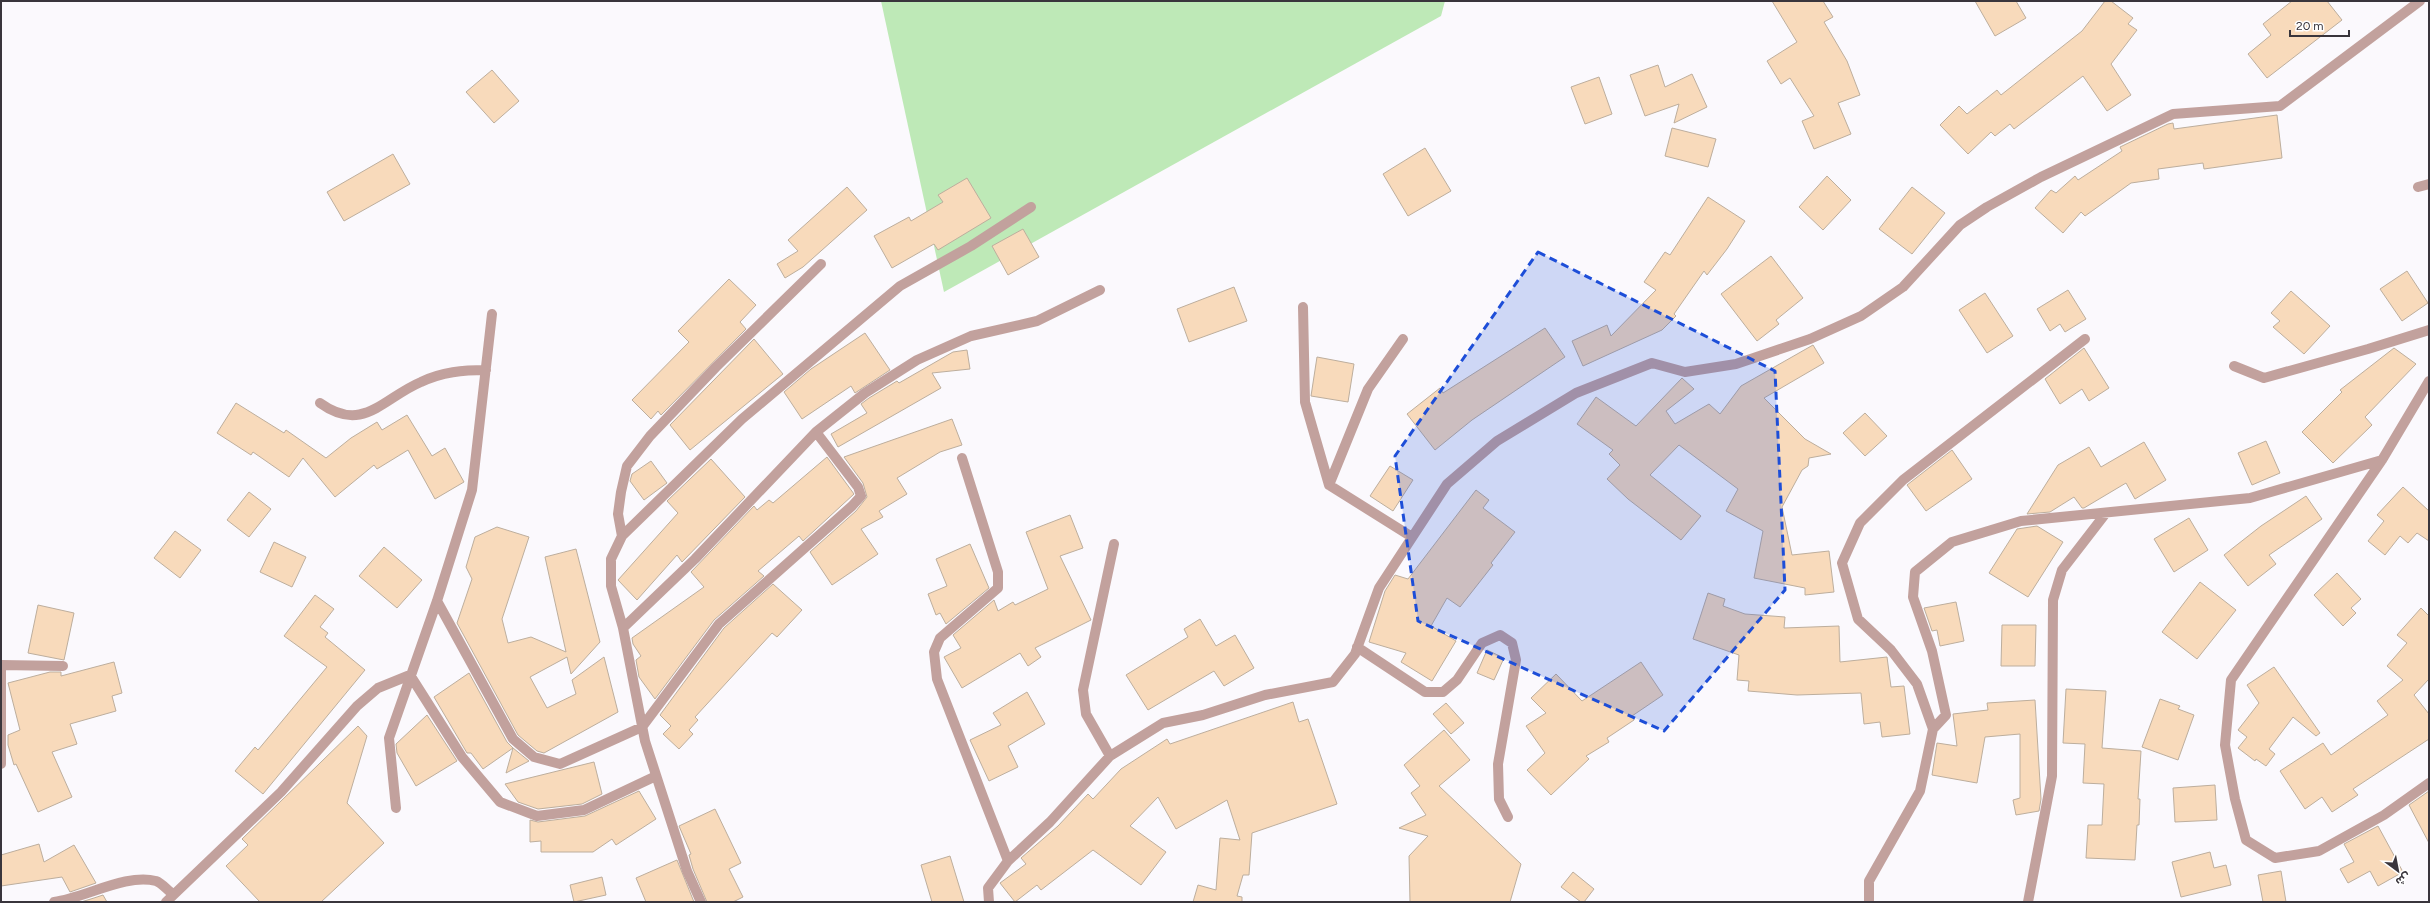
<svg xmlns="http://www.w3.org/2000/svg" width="2430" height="903" font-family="Figtree,'Noto Sans Arabic',sans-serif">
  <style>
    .green { fill: #bee9b7 }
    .building { fill: #f8dabb; stroke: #bdae9d }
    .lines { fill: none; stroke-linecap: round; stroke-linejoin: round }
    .minor { stroke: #c2a19d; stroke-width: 10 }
    .marked { fill: #1d4ed8; fill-opacity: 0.2; stroke: #1d4ed8; stroke-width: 3; stroke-dasharray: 8 5; stroke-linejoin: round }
  </style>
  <rect width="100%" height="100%" fill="#fbf9fd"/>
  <path class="green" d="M881,1H1445L1441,16L944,292Z"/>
  <path class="building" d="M1772,1H1823L1833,17L1824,22L1847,61L1860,95L1838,103L1851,134L1814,149L1802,121L1814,116L1790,78L1781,84L1767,61L1797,42Z
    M1975,1H2016L2026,18L1995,36Z
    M2105,1H2111L2133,18L2128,24L2137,30L2111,64L2131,95L2107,111L2083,76L2014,129L2010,124L1995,136L1991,132L1968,154L1940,125L1959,106L1967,114L1997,90L2001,95L2082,31Z
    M2292,1H2327L2342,20L2267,78L2248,54L2271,35L2263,24Z
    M1658,65L1665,87L1692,74L1707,107L1674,123L1679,104L1645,116L1630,75Z
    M492,70L519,101L494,123L466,92Z
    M1599,77L1612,114L1585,124L1571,87Z
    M2277,115L2282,158L2204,169L2203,163L2158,169L2159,179L2131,183L2085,216L2081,212L2063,233L2035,208L2051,190L2056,193L2075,176L2078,180L2122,151L2120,147L2168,124L2173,123L2174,129Z
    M1672,128L1716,139L1708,167L1665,156Z
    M1425,148L1451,191L1408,216L1383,174Z
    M393,154L410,184L344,221L327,192Z
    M1827,176L1851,200L1823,230L1799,207Z
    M967,178L991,218L938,250L934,244L892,268L874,236L909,217L911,221L943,202L938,195Z
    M847,187L867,210L803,267L785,278L777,264L798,251L788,240Z
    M1912,187L1945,213L1912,254L1879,229Z
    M1708,197L1745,221L1727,249L1707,275L1704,271L1674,314L1676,316L1662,330L1583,366L1572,341L1607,325L1611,336L1656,290L1644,282L1665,252L1670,255Z
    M1023,229L1039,257L1008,275L992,246Z
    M1771,256L1803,298L1776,320L1779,324L1757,341L1721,294Z
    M2407,271L2428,303L2402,321L2380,289Z
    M729,279L756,305L740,322L746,329L661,415L658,411L651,419L632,400L689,342L678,331Z
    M1234,287L1247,321L1189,342L1177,309Z
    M2068,290L2086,319L2065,332L2060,324L2050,331L2037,309Z
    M2291,291L2330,326L2304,354L2273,327L2280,321L2271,313Z
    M1985,293L2013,336L1987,353L1959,310Z
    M1545,328L1565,357L1472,420L1435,450L1407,414L1440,388L1443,393Z
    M865,333L890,370L855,393L851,386L802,419L784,392L811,369Z
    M754,339L783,374L690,450L670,425Z
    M1813,345L1824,363L1764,398L1805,439L1831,454L1809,458L1808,466L1802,470L1782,507L1792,555L1829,551L1834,592L1805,595V588L1754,578L1763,531L1726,511L1738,489L1679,445L1650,475L1701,516L1681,540L1628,499L1607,479L1620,465L1609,454L1613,450L1577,424L1596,397L1636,426L1682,378L1694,389L1666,411L1675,424L1709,404L1720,414L1741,386Z
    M2084,348L2109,388L2089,401L2082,389L2060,404L2045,379Z
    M2394,348L2416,364L2365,417L2372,425L2333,463L2302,432L2342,392L2340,390Z
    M967,350L970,369L932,373L941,388L838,447L831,434L867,413L861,404L869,398L897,381L899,383L953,352Z
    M1317,357L1354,364L1348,402L1311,396Z
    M236,403L284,433L286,430L326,458L351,438L377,422L382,430L407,415L432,456L445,448L464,482L435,499L408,450L377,469L374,465L335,497L303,458L289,477L253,452L251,455L217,433Z
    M1865,413L1887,436L1865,456L1843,433Z
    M952,419L962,445L940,452L897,478L907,494L879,511L883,517L861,529L878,554L832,585L810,552L856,511L867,497L863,483L844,457Z
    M2266,441L2280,473L2252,485L2238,453Z
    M2144,442L2166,480L2135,499L2126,483L2084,508H2082L2074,497L2050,512L2027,514L2058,465L2089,447L2101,467Z
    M1952,450L1972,479L1926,511L1907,485Z
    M827,457L854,494L803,541L799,536L758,571L764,576L714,620L655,699L639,677L636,660L641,656L633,644L632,638L704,587L691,572L754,506L757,510L769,500L773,503Z
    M711,459L745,497L682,562L677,555L637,600L618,580L678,513L667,501Z
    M651,461L667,483L644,500L630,481L632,474Z
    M1390,466L1413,480L1393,511L1370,496Z
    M2403,487L2429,511V541L2417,533L2408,543L2400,536L2385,555L2368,541L2384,521L2377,515Z
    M1476,490L1489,500L1483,508L1515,532L1491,563L1493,565L1460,607L1447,598L1431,626L1456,641L1432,681L1401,662L1406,653L1369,642L1385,591L1395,575L1408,579Z
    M249,492L271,509L249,537L227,520Z
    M2306,496L2322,519L2269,555L2276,564L2248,586L2224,555L2261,526Z
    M1070,515L1083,548L1060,556L1091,620L1035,648L1041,657L1028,666L1020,653L962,688L944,657L961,648L953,635L994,600L998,611L1013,602L1015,605L1048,589L1026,532Z
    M2189,518L2208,550L2174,572L2154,539Z
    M2037,526L2063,542L2028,597L1989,573L2017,529Z
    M497,527L529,537L502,619L508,643L531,637L566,652L545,557L576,549L600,642L571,674L567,657L530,677L547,708L576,694L572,680L604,657L618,712L544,753L537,751L518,735L457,623L472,579L466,567L475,537Z
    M175,531L201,550L180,578L154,558Z
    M274,542L306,557L292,587L260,572Z
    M970,544L989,588L946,624L940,613L936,615L928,594L947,586L936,559Z
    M384,547L422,580L397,608L359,576Z
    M2337,573L2361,599L2351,608L2356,613L2343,626L2314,595Z
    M2200,582L2236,610L2197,659L2162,632Z
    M773,584L802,610L777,637L772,633L695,717L698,720L689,730L693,734L679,749L663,734L671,726L660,715L724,628Z
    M1708,593L1725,599L1723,606L1745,614L1785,617L1784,628L1839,626L1840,662L1887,657L1891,687L1904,686L1910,734L1882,737L1880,722L1864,724L1861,693L1797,695L1748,691L1749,681L1737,680L1739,655L1693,639Z
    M315,595L334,609L320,627L328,633L325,637L365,670L263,794L235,771L255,747L258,750L327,667L284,636Z
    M1956,602L1964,641L1940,646L1937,630L1932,631L1924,608Z
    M38,605L74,613L64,660L28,653Z
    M2421,608L2429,616V679L2414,695L2429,714V739L2353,789L2358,795L2332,812L2322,797L2305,809L2280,771L2323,743L2331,755L2388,715L2377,701L2403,680L2387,666L2407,643L2397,635Z
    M1200,619L1216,646L1235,635L1254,668L1224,686L1214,671L1148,710L1126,675L1188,637L1184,629Z
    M2002,625H2036L2035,666H2001Z
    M1487,650L1504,658L1494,680L1477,673Z
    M114,662L122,693L112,696L116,711L70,724L77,744L52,752L72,797L38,812L16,764L14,765L8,745V735L20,730L8,683L50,672H61V676Z
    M1641,662L1663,695L1632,716L1634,720L1607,738L1609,742L1586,756L1589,759L1551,795L1527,770L1545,753L1526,726L1546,713L1531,698L1556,674L1582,701Z
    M2274,667L2320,733L2316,736L2293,717L2269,749L2275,754L2266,766L2256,759L2255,761L2238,748L2247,737L2238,730L2259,703L2247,685Z
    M469,673L507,742L513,748L483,769L471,753H467L434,697Z
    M2066,689L2106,691L2102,748L2141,751L2138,799H2140L2139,825H2137L2135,860L2086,858L2088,825H2102L2104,784L2083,783L2085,744L2063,743Z
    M1027,692L1045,724L1008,746L1018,767L989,781L970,740L1001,725L993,713Z
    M2160,699L2180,706L2178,709L2194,715L2178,760L2142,747Z
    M2035,700L2041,799L2039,811L2016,815L2013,800L2020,798V734L1985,737L1977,783L1932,775L1937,743L1957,746L1953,714L1988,710L1987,703Z
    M1293,702L1299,722L1308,719L1337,804L1252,833L1249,875H1243L1237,896L1242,897V902H1193L1198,885L1216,890L1220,838L1240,840L1227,800L1176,829L1158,797L1130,826L1166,852L1141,885L1093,850L1041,890L1037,885L1015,902L1000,883L1026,864L1021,858L1058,826L1088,794L1093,799L1121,769L1167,739L1170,744Z
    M1446,703L1464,723L1451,734L1433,714Z
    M427,715L457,761L416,786L397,753L396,744Z
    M358,726L367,736L347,803L384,843L321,902H260L226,866L248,845L242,839Z
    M1444,730L1470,760L1439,786L1521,864L1510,902H1410L1409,856L1428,836L1399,828L1426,815L1411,793L1420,786L1404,765Z
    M513,748L529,761L506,773Z
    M594,762L602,794L582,804L538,809L518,802L505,784Z
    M2215,785L2217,820L2175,822L2173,788Z
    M639,791L656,819L616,845L612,839L593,852H541V841L530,842V820L538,822L585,816Z
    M2429,791V843L2409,805Z
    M715,809L741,863L729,869L743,897L733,902H707L693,869L689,855L691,854L679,826Z
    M2378,826L2403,872L2378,886L2370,871L2348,883L2340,869L2354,862L2344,844Z
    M39,844L44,862L74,845L96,883L70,892L62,877L1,886V855Z
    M2210,852L2214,868L2226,865L2231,885L2181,897L2172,862Z
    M950,856L964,902H932L921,865Z
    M677,860L694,902H646L636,878Z
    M2281,871L2286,902H2263L2258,875Z
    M1573,872L1594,889L1584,902H1581L1561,887Z
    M602,877L606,895L574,902L570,885Z
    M103,895L107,902H81L94,898Z"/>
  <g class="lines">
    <path class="minor" d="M2418,187L2429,184
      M1303,307L1305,402L1329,485L1412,537
      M2234,366L2264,378L2368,349L2429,330
      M2429,381L2382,460L2231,680L2225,745L2235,799L2246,840L2275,858L2319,851L2384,815L2429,783
      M320,403C363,434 383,398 421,382C442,372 463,370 486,370
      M962,458L998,572V588L940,638L934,652L937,679L1008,861
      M1329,485L1368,389L1403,339
      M622,536L742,419L900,286L971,246L1031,207
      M437,601L513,739L534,757L560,764L642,727L719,624L852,506L861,496L858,487L816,432
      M623,628L695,559L816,432L865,393L917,360L971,336L1037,321L1100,290
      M1357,647L1425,692H1443L1457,680L1482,643L1500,635L1512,643L1516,660L1498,764L1499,799L1508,817
      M1,665L63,666
      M1933,729L1946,715L1932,651L1913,597L1915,572L1952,542L2021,521L2250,498L2382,460
      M1110,756L1086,714L1083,690L1114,544
      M1,764V665
      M396,808L389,738L437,601L472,490L492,314
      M54,902C85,898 126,873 156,881C162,883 168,891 173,894
      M166,902L281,792L357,706L378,688L410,675L462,757L500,802L537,816L584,810L656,776
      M701,902L687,871L645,741L623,628L611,586V559L622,536L618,514L621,492L627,466L650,436L716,367L821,264
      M989,902L988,888L1008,861L1050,822L1110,756L1163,723L1203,715L1265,695L1333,682L1355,654L1379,588L1447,484L1497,441L1576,393L1652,363L1685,372L1736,364L1810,339L1861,316L1903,287L1960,225L1987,207L2041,177L2173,114L2280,106L2420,1
      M1869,902V881L1920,791L1933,729L1917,684L1891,650L1858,619L1842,563L1860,523L1903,480L2085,339
      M2028,902L2052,776L2053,600L2062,570L2106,513"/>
  </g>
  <path class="marked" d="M1538,252L1775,371L1785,590L1664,731L1418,621L1395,456Z"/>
  <rect width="2430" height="903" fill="none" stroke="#39353c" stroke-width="4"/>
  <g transform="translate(2398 871) rotate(148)" stroke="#ffffff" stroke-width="3" paint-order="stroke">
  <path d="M0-3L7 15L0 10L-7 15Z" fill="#39353c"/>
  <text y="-6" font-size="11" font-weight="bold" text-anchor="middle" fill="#39353c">ش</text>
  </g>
  <path d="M2290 30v6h59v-6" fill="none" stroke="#39353c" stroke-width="2"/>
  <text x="2296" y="30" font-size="12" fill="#39353c" stroke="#ffffff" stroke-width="3" paint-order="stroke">20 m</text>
</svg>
